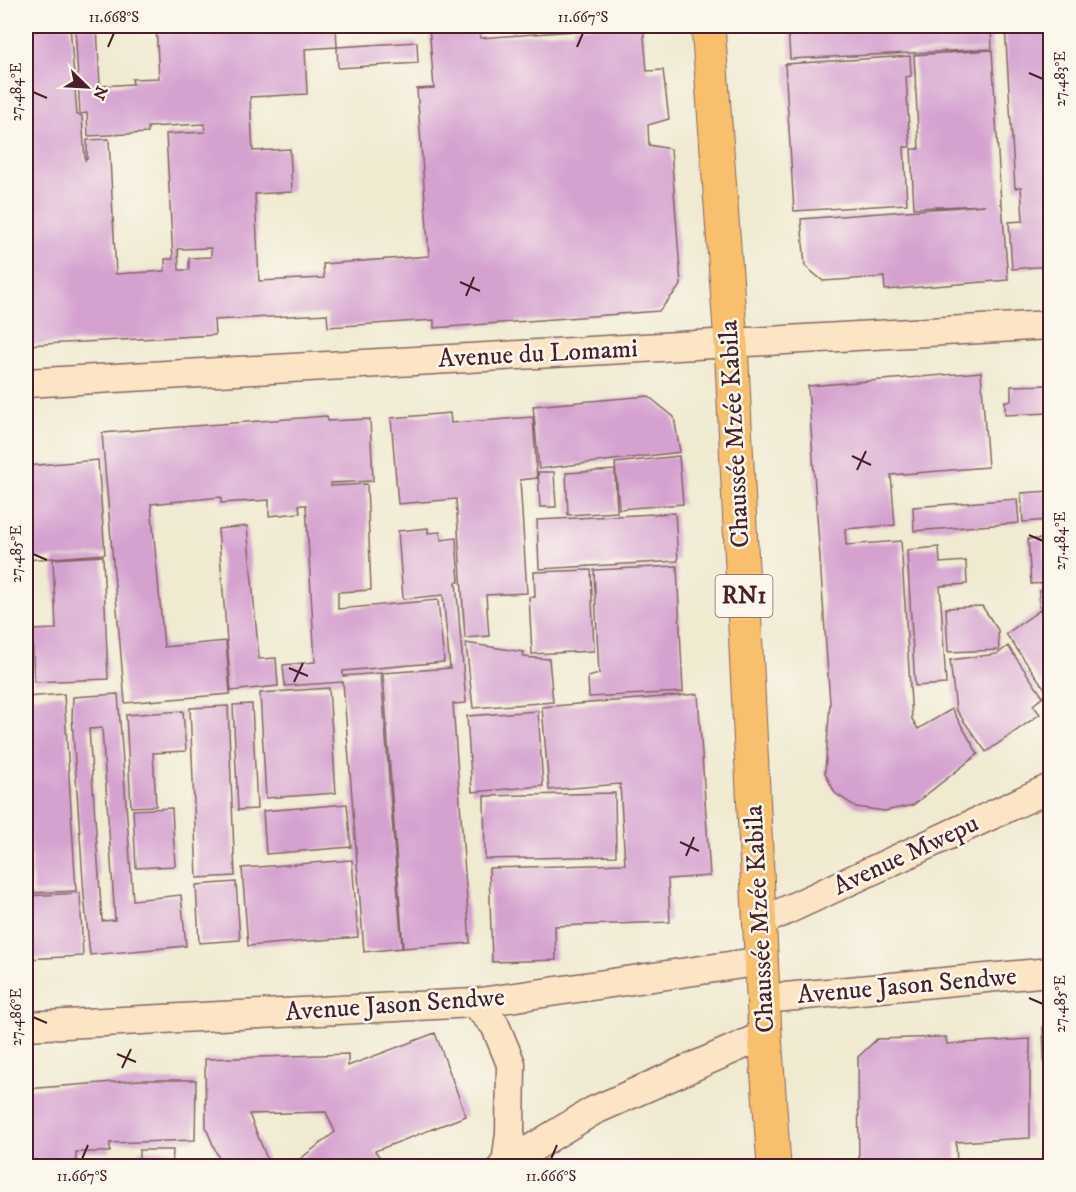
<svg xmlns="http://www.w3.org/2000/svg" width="1076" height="1192" font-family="'IM FELL DW Pica',serif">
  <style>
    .building { fill: #d5a2d0; fill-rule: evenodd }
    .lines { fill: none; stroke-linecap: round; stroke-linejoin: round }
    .secondary-casing { stroke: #846665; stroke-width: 31 }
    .highway-casing { stroke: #846665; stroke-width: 35 }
    .secondary { stroke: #fce5c4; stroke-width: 28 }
    .highway { stroke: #f8bf6c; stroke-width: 33 }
    .ticks { fill: none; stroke: #4a1f2b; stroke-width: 2 }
    .labels { text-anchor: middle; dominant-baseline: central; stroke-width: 5; stroke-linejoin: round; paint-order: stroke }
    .shield { fill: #fbf7ec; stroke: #7f6065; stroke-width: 1.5 }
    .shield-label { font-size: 24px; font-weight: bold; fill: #4a1f2b }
    .street-label { font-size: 26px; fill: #4a1f2b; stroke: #fbf7ec }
    .neatline { fill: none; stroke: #4a1f2b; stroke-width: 2 }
    .ticks-label { font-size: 15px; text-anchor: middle; fill: #4a1f2b }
  </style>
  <rect width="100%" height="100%" fill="#fbf7ec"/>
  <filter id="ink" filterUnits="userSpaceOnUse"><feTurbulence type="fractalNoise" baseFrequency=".0167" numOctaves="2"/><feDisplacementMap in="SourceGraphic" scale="12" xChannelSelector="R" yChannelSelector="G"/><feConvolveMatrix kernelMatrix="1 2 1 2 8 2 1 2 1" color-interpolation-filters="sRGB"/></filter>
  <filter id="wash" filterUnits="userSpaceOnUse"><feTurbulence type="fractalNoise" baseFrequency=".008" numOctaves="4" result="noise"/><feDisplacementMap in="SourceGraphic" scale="24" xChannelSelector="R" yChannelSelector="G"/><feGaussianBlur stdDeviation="1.35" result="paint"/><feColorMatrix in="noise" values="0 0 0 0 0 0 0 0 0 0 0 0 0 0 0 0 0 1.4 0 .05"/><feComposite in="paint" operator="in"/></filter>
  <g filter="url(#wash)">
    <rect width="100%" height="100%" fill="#f0ead1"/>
    <g id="blocks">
      <path class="building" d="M26,26H70L77,115L82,116L85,160L87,159V140L109,139L116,274L165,271V259H173L166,134L205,132L204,124L148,127V133L88,136L87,113L80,114L75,26H97L100,86L133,84L132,79L159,78L156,26H336L337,47L305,49L307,94L250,97L253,151L290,149L292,192L255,194L259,281L324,278L323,264L429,256L417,89L434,88L429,26H479L480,38L574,31V26H643L647,71L663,70L669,119L648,125L649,145L671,149L681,285L659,311L434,328V320L328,327L327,314L214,320L215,335L26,345ZM211,248V257L189,258V270H179L178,249Z
        M788,26H991L992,49L790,59Z
        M1005,26H1050V266L1012,269L1009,222L1023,221L1021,187L1015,188Z
        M417,42L418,63L338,68L337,47Z
        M992,50L1001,204H1002L1008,280L885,290L884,277L823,281L805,266L801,219L985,205L914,208L911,149H919L914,55Z
        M910,56L911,76L906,77L910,147H904L907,204L794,211L785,64Z
        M981,372L988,467L891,475L895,525L845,529L846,545L901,541L912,719L918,729L952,709L978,754L913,805L885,811L856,807L835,793L825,773L830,703L808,386Z
        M1050,385V413L1005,415V401H1011V386Z
        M648,396L674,417L680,452L539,469L533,406Z
        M450,413L451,423L533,417L537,478L520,480L527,593L486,595L489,636L465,638L456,499L398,504L391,418Z
        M327,416L328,421L370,419L373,481L331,483V486L367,484L371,590L338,592V609L438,600L444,662L343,671V676L381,673L402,948L364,952L343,682L285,686L283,665L315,662L306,505H299L300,513L269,516V500L221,503V497L151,504L164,647L226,641L230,694L125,703L102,433Z
        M679,456L683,504L619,509L615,463Z
        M98,460L105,554L26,560V466Z
        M615,470L617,512L568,515L566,473Z
        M538,472H554L556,507H540Z
        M1050,491V520L1023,522L1021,493Z
        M1017,499L1019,523L914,531L913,507Z
        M675,513L678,561L539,569L537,520Z
        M247,526L259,659L276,658L278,686L231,691L218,529Z
        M428,528V533L440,532L441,540L456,538L459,582H456L466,703L453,704L470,943L403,948L383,673L450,668L443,595L403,599L398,531Z
        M1028,539H1043L1046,583L1031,584Z
        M939,547L940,563L966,561L967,584L940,586L946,684L915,686L907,550Z
        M103,556L108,679L34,682L32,630L56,629L53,559Z
        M677,566L683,692L589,697L588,677L599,674L594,570Z
        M591,570L594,651L532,654L529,597H535L534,572Z
        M1050,587V617L1039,607V591Z
        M982,606L998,630L999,650L948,652L946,608Z
        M1040,610L1050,619V696L1006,634Z
        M466,643L524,652L523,657L549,659L553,702L473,708Z
        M1008,646L1043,697L1033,705L1040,714L986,752L956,710L950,660L997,654Z
        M329,688L336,793L266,798L260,693Z
        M64,694L76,891L33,893L26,766V697Z
        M118,694L133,900L181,895L186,946L90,955L84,895L72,718L73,697ZM102,728L115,920L102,921L89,729Z
        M698,694L710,876L668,879L670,922L555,926L556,960L492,962L489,868L625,864L620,784L549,790L542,707Z
        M252,704L257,809L238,810L233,705Z
        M228,706L235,876L197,878L190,708Z
        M183,711L186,751L153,753L156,806L131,807L126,715Z
        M538,711L543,786L472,792L467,716Z
        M615,793L616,856L485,859L484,796Z
        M347,804L351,847L266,854L263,811Z
        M172,808L175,866L136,868L133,810Z
        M352,860L358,937L248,946L242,868Z
        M236,882L240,940L199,943L196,885Z
        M80,893L83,956L26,959V896Z
        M1043,1027H1050V1166H1048Z
        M435,1033L466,1116L375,1151L385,1164L381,1166H291L335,1132L326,1112L249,1114L270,1166H222L206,1128L205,1059L348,1054V1066Z
        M946,1037L947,1044L1030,1039V1138L956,1142L957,1166H859L858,1057L877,1039Z
        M139,1080H196L195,1140L110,1143V1152H76V1166H29V1151H26V1089Z
        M139,1150H173L172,1166H139Z
        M1039,1162V1166H1011V1165Z"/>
    </g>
  </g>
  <g filter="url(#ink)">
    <use href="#blocks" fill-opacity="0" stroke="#846665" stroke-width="1.5"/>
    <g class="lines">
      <defs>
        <path id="secondary" d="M26,383L1050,325
          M761,922L1050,788
          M764,999L1050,972
          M474,1003L495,1025L511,1064L510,1133L506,1164
          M26,1026L474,1003L763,961
          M503,1166L593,1111L765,1035"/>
        <path id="highway" d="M708,26L731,343L765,1035L774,1166"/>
      </defs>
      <use href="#secondary" class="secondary-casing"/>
      <use href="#highway" class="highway-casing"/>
      <use href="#secondary" class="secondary"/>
      <use href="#highway" class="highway"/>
    </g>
  </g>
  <path class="ticks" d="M108,47L114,33M577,47L583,33M1029,73L1043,79M33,92L47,98M460,282L480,291M466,296L474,277M852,456L871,465M857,470L866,451M1029,535L1043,541M33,554L47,560M289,668L308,676M294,682L303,663M680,842L699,851M686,856L694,837M1029,998L1043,1004M33,1017L47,1023M117,1054L136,1062M122,1068L131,1049M82,1159L88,1145M551,1159L557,1145"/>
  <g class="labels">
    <rect class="shield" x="715.5" y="575" width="57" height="42" rx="4.5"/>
    <g class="shield-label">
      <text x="744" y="596">RN1</text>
    </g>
    <g class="street-label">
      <text transform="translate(538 354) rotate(-3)">Avenue du Lomami</text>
      <text transform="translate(735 434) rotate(-93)">Chaussée Mzée Kabila</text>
      <text transform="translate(906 855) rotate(-25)">Avenue Mwepu</text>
      <text transform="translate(760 919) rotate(-93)">Chaussée Mzée Kabila</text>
      <text transform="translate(907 986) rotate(-5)">Avenue Jason Sendwe</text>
      <text transform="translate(395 1005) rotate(-4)">Avenue Jason Sendwe</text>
    </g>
  </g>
  <rect width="1076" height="1192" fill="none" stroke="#fbf7ec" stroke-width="66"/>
  <g transform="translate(87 87) rotate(114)" stroke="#fbf7ec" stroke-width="4.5" paint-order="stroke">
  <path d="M0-4.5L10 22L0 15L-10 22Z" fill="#4a1f2b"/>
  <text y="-9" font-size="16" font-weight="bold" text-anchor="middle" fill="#4a1f2b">N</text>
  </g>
  <rect x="33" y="33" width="1010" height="1126" class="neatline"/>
  <g class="ticks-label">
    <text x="114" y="22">11.668°S</text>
    <text x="583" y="22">11.667°S</text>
    <text transform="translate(1060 79) rotate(-90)" y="5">27.483°E</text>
    <text transform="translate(16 92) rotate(-90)" y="5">27.484°E</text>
    <text transform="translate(1060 541) rotate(-90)" y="5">27.484°E</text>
    <text transform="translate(16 554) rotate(-90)" y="5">27.485°E</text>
    <text transform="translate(1060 1004) rotate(-90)" y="5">27.485°E</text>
    <text transform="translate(16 1017) rotate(-90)" y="5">27.486°E</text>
    <text x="82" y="1181">11.667°S</text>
    <text x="551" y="1181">11.666°S</text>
  </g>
</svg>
